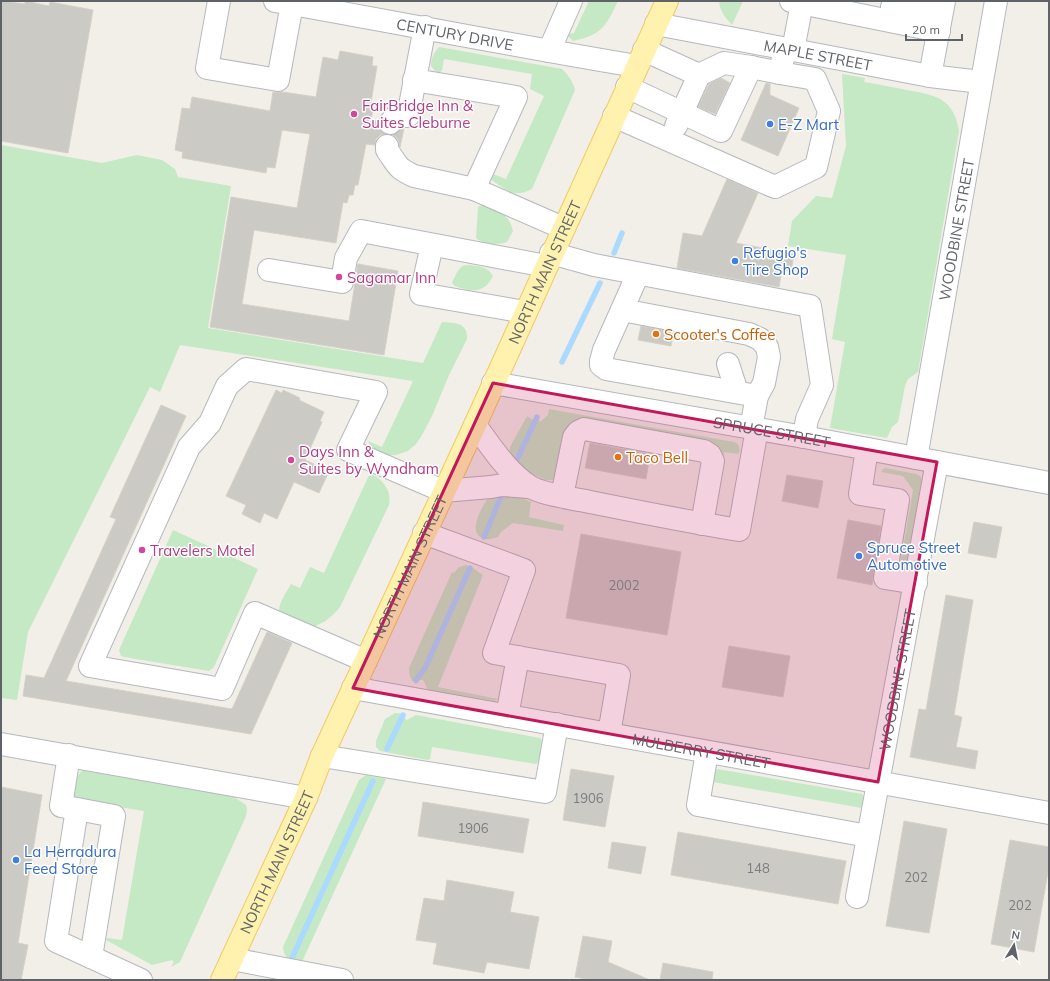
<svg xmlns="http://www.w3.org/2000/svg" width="1050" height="981" font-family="Mulish,sans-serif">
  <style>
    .green { fill: #c5e8c5 }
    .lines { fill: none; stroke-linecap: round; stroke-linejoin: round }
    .stream { stroke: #aadaff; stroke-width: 5.5 }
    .building { fill: #cccac5; stroke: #d6d1c6 }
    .minor-casing { stroke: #b5b8bc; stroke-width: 24 }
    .major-casing { stroke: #f2c960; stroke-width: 24 }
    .minor { stroke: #fff; stroke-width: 22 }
    .major { stroke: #fff2af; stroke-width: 22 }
    .marked { fill: #c2185b; fill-opacity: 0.2; stroke: #c2185b; stroke-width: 3; stroke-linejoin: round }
    .hotel-dot { fill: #d1479c; stroke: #fff; stroke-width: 1.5 }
    .shop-dot { fill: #3f7fe0; stroke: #fff; stroke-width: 1.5 }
    .food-dot { fill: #e8710a; stroke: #fff; stroke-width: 1.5 }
    .labels { text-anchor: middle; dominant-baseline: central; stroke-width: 3; stroke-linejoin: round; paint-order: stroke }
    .number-label { font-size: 13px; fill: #7a7d7f }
    .street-label { font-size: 15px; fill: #5f6368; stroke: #fff }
    .hotel-label { font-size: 15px; fill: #b23c85; stroke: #fff; text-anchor: start }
    .shop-label { font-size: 15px; fill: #366cbe; stroke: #fff; text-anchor: start }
    .food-label { font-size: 15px; fill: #c56008; stroke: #fff; text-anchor: start }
  </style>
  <rect width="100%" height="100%" fill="#f1efe8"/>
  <path class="green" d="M589,1H618C606,26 602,35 573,41L569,37L568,34L574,33Z
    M719,1H743L732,25C725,17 720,12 719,1Z
    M439,47L562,69C568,75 573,81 575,90L532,189C514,198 507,191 492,180L491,177L493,174L506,179L544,96L530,89L532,74L444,59L442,70L440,73H437L431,66C431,58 434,53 439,47Z
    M842,74L865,78L864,82C878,84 892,87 907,90C935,95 954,98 959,131L918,372L908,379L905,386L898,422L892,427L887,438L830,428L845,342L832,339L846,255L788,246L792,221L816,196L832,198L846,146Z
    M1,145L102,163L137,155L162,160L175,169L178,177L231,186L208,328L423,363L442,322C454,323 468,322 467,339L449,375L432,416L422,435L416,444L408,451L396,455H388L376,450L371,447L368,441L382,447L413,381L180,345L160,392L150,387L28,632L17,700L1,698Z
    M482,205C497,211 509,213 513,231L507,242C498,245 483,245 476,238L478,207Z
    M467,265C477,266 488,266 493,276C484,294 472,292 455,286L452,283L457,272L462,266Z
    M549,409L734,442L738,444L740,451L738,454L724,452L717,494L718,459L580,423L558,478L553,480H546L518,468L509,453L510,447L527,416L533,420H539L540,422L548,415Z
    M885,468L916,474L920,476L922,479L907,562L904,565H900L913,490L903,476L881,472L883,469Z
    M370,473C383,480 392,490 389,505L340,607C330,619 324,623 310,628L279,614C278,603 286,593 291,584L300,588L310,567L324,573Z
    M507,491L531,502L529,517L564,525L563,531L513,523L501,532L498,537C494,538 489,540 485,539C464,535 484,501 492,494L503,497Z
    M173,530L258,569L214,667L209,671L124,657L121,656L119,650Z
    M466,565L473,568L483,575L438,687L498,699L495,701L428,690L423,680H416V681L419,682L416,684C410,680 409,675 409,668L452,572L454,573L459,567Z
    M395,713L404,714L403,717L407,720L416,715L540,738L542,741L539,761L536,764L432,747L430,759L428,760L380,751L376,747V741L385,719Z
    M717,769L862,794L864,798L862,808L713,782L715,771Z
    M82,771H85L231,795L246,805L247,810L246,816L180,962L171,967L174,962L172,960L152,965L106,940L107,938L122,940L144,811L76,800C71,793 75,776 82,771Z
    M366,775L386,779L301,964L289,961L284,953L283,947L359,780Z"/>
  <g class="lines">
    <path class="stream" d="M614,253L622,233
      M562,362L600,283
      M515,464L537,417
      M484,537L503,492
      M416,680L425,668L470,568
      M387,749L403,715
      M291,960L373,781"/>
  </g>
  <path class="building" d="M1,1L25,4V1L49,6L50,2L93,10L68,153L1,141Z
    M340,51L373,57L372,66H377L370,108L373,109L371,120L378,121V127L382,132L385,134L380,135L376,139L375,145L366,144L358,185H355L353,195H349L347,203L343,202L336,243L254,230L242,304L349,321L358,264L398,271L384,355L210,327L231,197L297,208L310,134L282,130L275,168L267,167L266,173L182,158L183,152L175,150L182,108L190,109L192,97L270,111L273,92H283L316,97L323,57L338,60Z
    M721,78L730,83L715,114L698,107L709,84Z
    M766,83L770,84V95L799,108L778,156L741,140Z
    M402,128H404L400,147L398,139L393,135Z
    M727,179L758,193L736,243L794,254L791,272L782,270L779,287L677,268L683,233L702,236Z
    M641,326L674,332L671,346L638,340Z
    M276,390L282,393L283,390L300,398L299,400L324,412L320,421L322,422L305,460L329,471L319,493L294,482L277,519L264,513L260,523L242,514L246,505L226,496Z
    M161,405L186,416L66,681L232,709L267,632L292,643L251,734L23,696L26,675L44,678L116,519L110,517Z
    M590,443L650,454L646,479L585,468Z
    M787,475L823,481L818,508L782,501Z
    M848,520L881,526L872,585L837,578Z
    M974,522L1002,527L996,558L968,553Z
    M581,534L681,552L667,635L566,618Z
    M946,595L973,600L954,715L962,717L956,747L978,751L975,769L910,757L919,709L926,710Z
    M729,646L790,656L783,697L722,687Z
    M571,769L614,776L605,827L563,820Z
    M1,787L42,795L18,943L28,945L21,980H1Z
    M423,802L529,819L523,853L418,836Z
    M904,821L947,829L929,933L886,926Z
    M678,832L846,861L838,904L671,875Z
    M1010,840L1049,847V866L1034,952L991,944Z
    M612,842L646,847L641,874L608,868Z
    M447,880L514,892L510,912L539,917L529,969L487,962L484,973L433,964L437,943L416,940L424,898L444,901Z
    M583,936L612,941L608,962L650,980H591L575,977Z
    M663,963L713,972L712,980H660Z"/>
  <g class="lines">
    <defs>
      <g id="minor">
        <path d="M219,1L207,68L278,80L292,4"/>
        <path id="s1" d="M275,1C395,22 515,46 636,66"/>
        <path d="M791,1L939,31"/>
        <path d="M892,7C909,11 920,18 932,1"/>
        <path id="s2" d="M656,24L930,76L981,82"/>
        <path d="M644,50L699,75L724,63L751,67"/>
        <path d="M793,50L802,3"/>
        <path d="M549,51L571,1"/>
        <path d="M930,76L944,1"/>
        <path d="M414,80L516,97L474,189"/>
        <path d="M627,87L721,131L751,67L780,73L783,58"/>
        <path d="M614,116L775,187L816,167L829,111L815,79L780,73"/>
        <path d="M390,123L397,115L408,116L425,27"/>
        <path d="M676,126L699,75"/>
        <path d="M387,146V150C398,165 396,168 414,176L474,189L563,228"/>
        <path d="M432,245L421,294L525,312"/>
        <path d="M551,253L594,265L810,306L822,385L807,419L804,437"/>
        <path d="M269,270L342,282L346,258L361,231L546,266"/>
        <path d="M638,274L604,350L601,361V365L606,369L757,396"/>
        <path d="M622,310L749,334L760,339L767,347L769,357L764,383L757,396L751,428"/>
        <path d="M728,364L737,392"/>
        <path id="s3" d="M493,383L804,437L1049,483"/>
        <path d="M475,425C491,446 506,471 529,486C540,494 575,499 590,502C640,512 689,522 739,530L757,429"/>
        <path d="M867,449L860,494L898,500L885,578L916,583"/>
        <path id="s4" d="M916,458L996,1"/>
        <path d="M562,496L574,437L578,432L584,429L704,451L710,455L713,461L702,524"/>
        <path d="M424,533L524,570L494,653L619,675L609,734"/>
        <path d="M366,661L255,613L222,689L90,666L189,447L210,423L227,386L246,369L376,392L348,450L443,491L491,487L502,485L529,487"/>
        <path id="s5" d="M353,688L1049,813"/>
        <path d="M507,716L518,657"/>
        <path d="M1,744L306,798"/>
        <path d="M707,752L698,805L868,836"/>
        <path d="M69,755L61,806L114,816L91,957"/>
        <path d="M322,756L545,792L557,724"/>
        <path d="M77,809L56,941L141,980"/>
        <path id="s6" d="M857,897L937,462"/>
        <path d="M232,959L342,980"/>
      </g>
      <g id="major">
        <path id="s7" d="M222,980L306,798L322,756L475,425L667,1"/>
      </g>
    </defs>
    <use href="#minor" class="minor-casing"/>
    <use href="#major" class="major-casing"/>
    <use href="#minor" class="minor"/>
    <use href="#major" class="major"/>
  </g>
  <path class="marked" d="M493,383L937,462L878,782L353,688Z"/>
  <g class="hotel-dot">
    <circle cx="354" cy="114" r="4"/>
    <circle cx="339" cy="277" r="4"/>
    <circle cx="291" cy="460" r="4"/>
    <circle cx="142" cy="550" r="4"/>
  </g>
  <g class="shop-dot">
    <circle cx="770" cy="124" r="4"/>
    <circle cx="735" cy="261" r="4"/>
    <circle cx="859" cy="556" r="4"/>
    <circle cx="16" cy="860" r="4"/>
  </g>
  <g class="food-dot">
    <circle cx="656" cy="334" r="4"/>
    <circle cx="618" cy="457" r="4"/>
  </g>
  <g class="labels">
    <g class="number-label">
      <text x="624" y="585">2002</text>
      <text x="588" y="798">1906</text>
      <text x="473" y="828">1906</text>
      <text x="758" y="868">148</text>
      <text x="916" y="877">202</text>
      <text x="1020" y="905">202</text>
    </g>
    <g class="street-label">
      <text stroke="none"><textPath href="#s1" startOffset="183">CENTURY DRIVE</textPath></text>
      <text stroke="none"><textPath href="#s2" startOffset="165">MAPLE STREET</textPath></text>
      <text stroke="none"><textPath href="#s4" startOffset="232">WOODBINE STREET</textPath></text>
      <text stroke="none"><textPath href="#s7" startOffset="778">NORTH MAIN STREET</textPath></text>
      <text stroke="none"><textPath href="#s3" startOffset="283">SPRUCE STREET</textPath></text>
      <text stroke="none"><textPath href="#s7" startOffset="454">NORTH MAIN STREET</textPath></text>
      <text stroke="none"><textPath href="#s6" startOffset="221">WOODBINE STREET</textPath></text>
      <text stroke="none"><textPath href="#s5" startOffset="354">MULBERRY STREET</textPath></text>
      <text stroke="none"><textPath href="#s7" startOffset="130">NORTH MAIN STREET</textPath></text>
    </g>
    <g class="hotel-label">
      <text x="362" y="105">FairBridge Inn &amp;<tspan x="362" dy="17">Suites Cleburne</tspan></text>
      <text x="347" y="277">Sagamar Inn</text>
      <text x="299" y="451">Days Inn &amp;<tspan x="299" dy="17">Suites by Wyndham</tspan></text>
      <text x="150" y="550">Travelers Motel</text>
    </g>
    <g class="shop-label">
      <text x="778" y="124">E-Z Mart</text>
      <text x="743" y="252">Refugio's<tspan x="743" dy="17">Tire Shop</tspan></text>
      <text x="867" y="547">Spruce Street<tspan x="867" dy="17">Automotive</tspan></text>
      <text x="24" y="851">La Herradura<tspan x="24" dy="17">Feed Store</tspan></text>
    </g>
    <g class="food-label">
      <text x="664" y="334">Scooter's Coffee</text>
      <text x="626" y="457">Taco Bell</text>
    </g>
  </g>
  <rect width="1050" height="981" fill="none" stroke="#5f6368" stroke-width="4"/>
  <g transform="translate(1014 945) rotate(10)" stroke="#ffffff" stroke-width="3" paint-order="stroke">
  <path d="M0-3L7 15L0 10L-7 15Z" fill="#5f6368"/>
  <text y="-6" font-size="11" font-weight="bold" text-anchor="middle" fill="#5f6368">N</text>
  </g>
  <path d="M906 34v6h56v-6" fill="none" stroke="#5f6368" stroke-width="2"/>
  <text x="912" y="34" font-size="12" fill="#5f6368" stroke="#ffffff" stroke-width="3" paint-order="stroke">20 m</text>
</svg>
